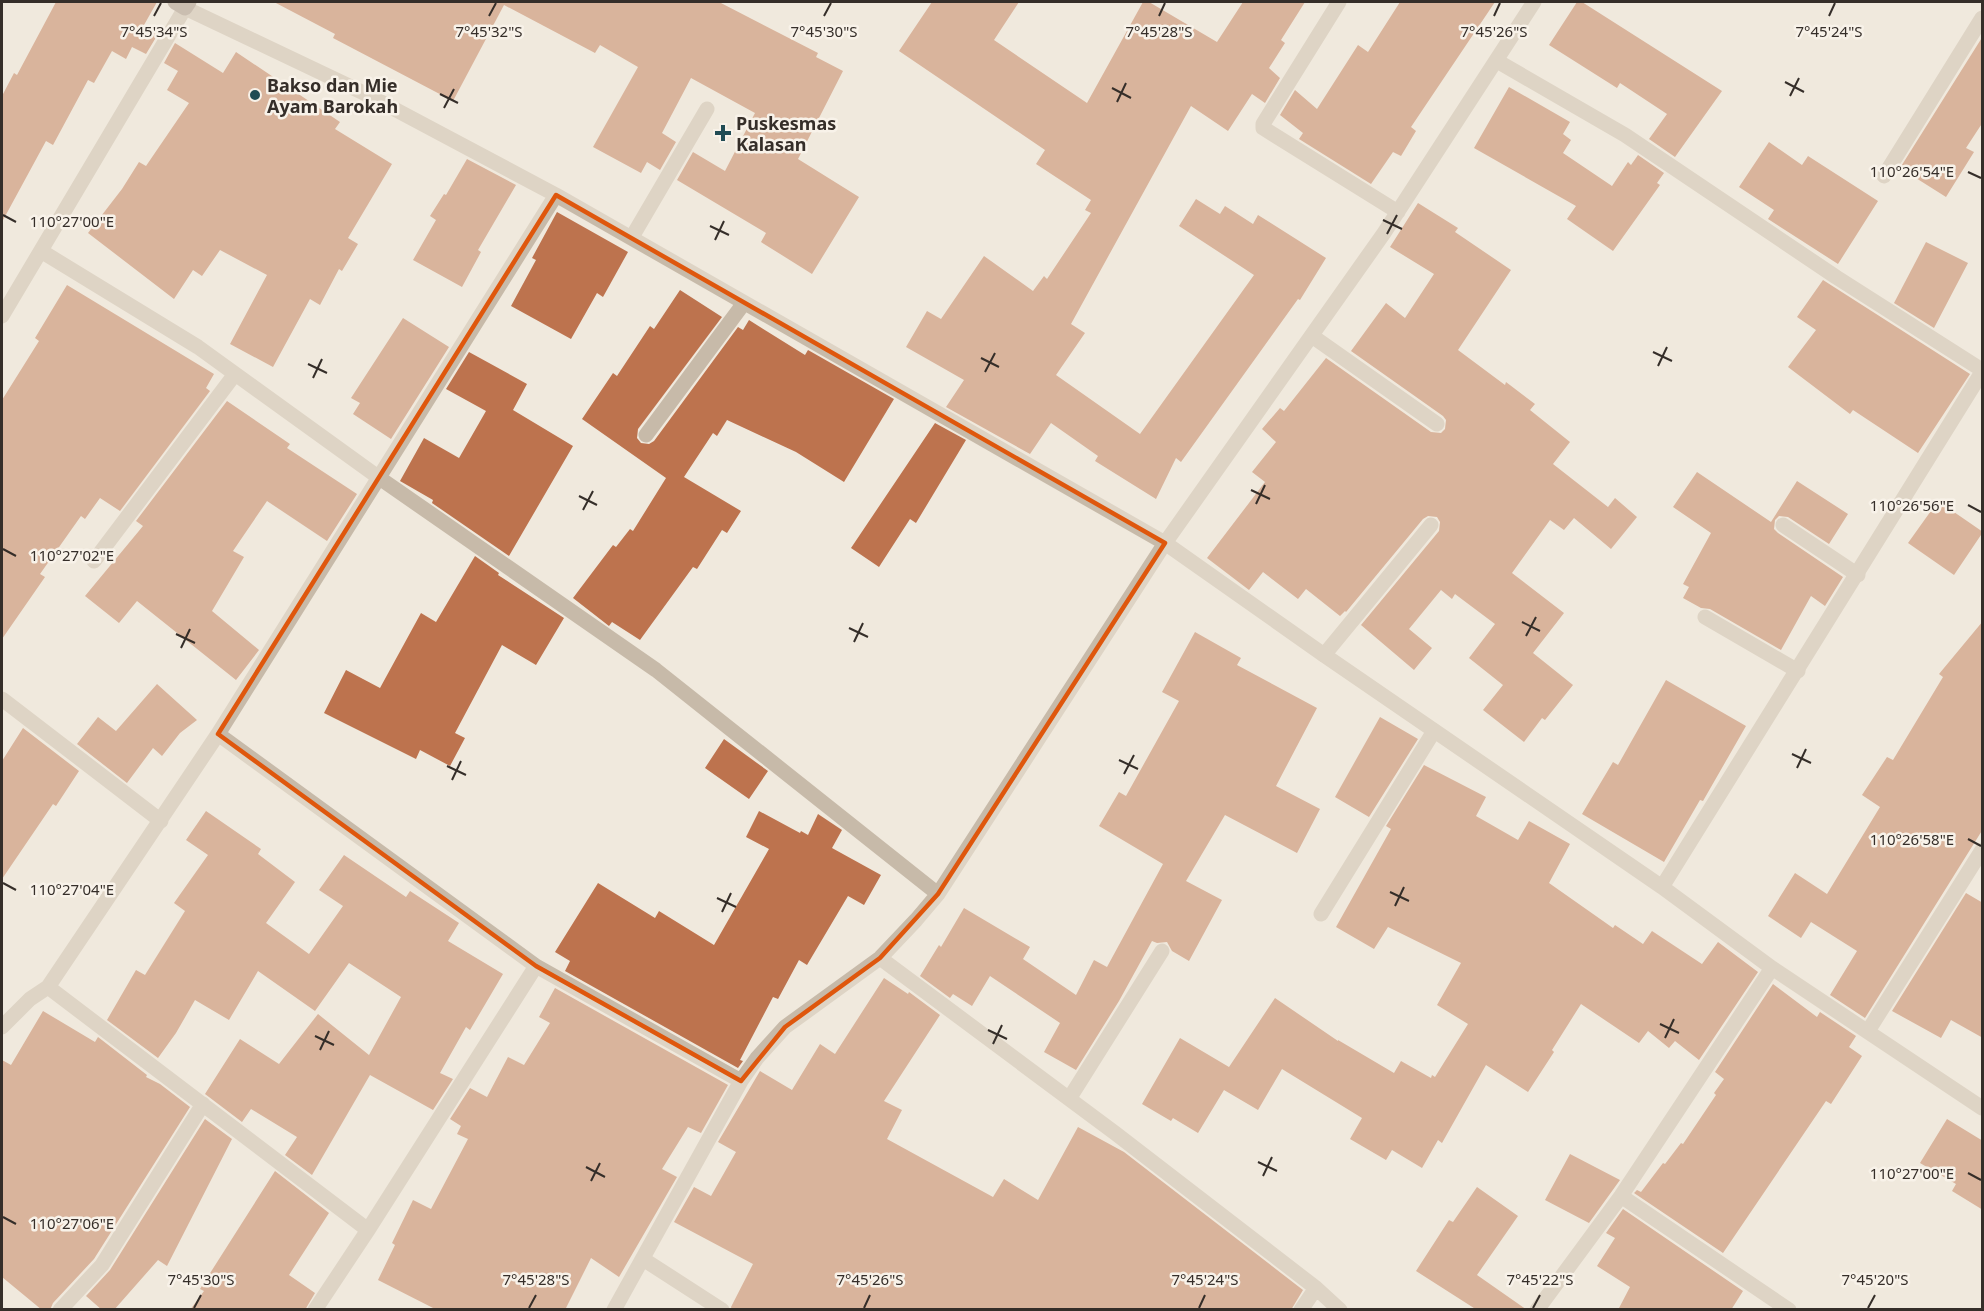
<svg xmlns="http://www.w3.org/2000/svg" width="1984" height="1311" font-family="'Noto Sans',sans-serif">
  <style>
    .building { fill: #bd734e }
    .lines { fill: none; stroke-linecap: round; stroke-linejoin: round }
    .lane { stroke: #c7baa9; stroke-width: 15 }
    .street { stroke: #c7baa9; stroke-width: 15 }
    .secondary { stroke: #9b897b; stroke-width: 15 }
    .marked { fill: none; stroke: #df570d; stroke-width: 4.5; stroke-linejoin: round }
    .ticks { fill: none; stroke: #352e29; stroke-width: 2 }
    .poi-dot { fill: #214c54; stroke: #f8f2e9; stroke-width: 2 }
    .labels { text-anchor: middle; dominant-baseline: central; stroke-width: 5; stroke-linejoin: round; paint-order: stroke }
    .poi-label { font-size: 18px; font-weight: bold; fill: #352e29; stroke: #f8f2e9; text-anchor: start }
    .ticks-label { font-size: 15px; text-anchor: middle; fill: #352e29; stroke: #f8f2e9; stroke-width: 5; stroke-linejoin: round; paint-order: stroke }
  </style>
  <rect width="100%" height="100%" fill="#f0e9dd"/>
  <path class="building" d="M56,2H157L144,25L158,34L146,54L132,47L126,59L112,51L94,83L88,80L53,145L46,141L2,222V96L14,73L17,75Z
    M274,2H719L818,53L816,57L843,71L798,159L859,197L812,274L761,242L766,233L677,180L693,152L725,171L755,113L691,78L662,133L676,142L660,170L647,162L641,173L593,147L638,67L600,45L595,53L504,5L453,101L333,38L335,34Z
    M932,2H1019L994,40L1087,103L1143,2H1149L1217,42L1243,2H1305L1281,40L1285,43L1269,68L1280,78L1265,103L1252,94L1228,131L1191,106L1071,324L1085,333L1056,375L1140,434L1254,275L1179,226L1196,199L1220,214L1225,206L1253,224L1258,215L1326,258L1300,300L1298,299L1181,462L1176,458L1156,499L1095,461L1098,456L1051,423L1030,454L946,407L964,380L906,347L927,311L941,319L984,256L1033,291L1044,276L1047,279L1091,213L1085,210L1091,200L1036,164L1045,150L899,51Z
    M1400,2H1495L1411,127L1416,131L1401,156L1393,152L1371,184L1299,139L1303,133L1280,115L1295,90L1317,109L1358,45L1368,52Z
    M1577,2H1582L1722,91L1675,157L1649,139L1667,114L1620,83L1617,88L1549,45Z
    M1983,36V122L1966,148L1974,152L1946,197L1900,168Z
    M175,43L223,73L236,52L340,122L335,129L392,164L348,238L358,244L342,271L339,269L320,305L310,299L273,367L230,344L267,275L220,250L202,276L193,270L174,299L88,233L122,189L139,162L146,166L189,103L167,90L178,71L164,63Z
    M1509,87L1570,122L1563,134L1571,140L1563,153L1612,186L1628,162L1631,165L1638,155L1664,173L1657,183L1660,185L1613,251L1567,219L1576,206L1474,148Z
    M1769,142L1802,165L1808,156L1878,201L1838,264L1768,219L1774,210L1739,187Z
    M467,159L516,185L478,250L481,252L462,287L413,260L436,220L430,216L444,194L446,195Z
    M1418,203L1458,228L1455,232L1511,270L1458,350L1505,385L1506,382L1535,404L1530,410L1570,442L1553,464L1608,507L1615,498L1637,517L1611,549L1574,518L1564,530L1550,520L1512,573L1564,613L1533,653L1573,685L1545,720L1542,718L1524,742L1483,710L1503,685L1469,658L1495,624L1455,594L1452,599L1441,590L1409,629L1432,648L1414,670L1361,625L1439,531L1440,522L1437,517L1428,516L1423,519L1346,612L1345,611L1340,616L1306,589L1298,599L1263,572L1249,590L1207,558L1265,482L1252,472L1276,442L1262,429L1280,408L1284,411L1326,358L1431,432L1441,433L1445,429L1446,420L1443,416L1351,351L1386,303L1405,318L1434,274L1390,247Z
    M557,212L628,252L603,297L597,293L571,339L511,306L536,260L532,258Z
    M1926,242L1968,263L1934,328L1894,303Z
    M1823,280L1970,374L1918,453L1853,410L1850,414L1788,367L1816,330L1797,317Z
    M67,285L214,374L206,388L210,391L120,511L100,498L85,519L81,516L40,574L45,577L2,639V400L39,341L35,338Z
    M680,290L722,317L638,429L637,438L641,443L649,444L654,441L738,327L743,330L749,320L805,355L808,350L894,399L844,482L796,452L727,420L717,436L713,433L684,477L741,511L727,533L722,530L697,569L693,567L640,640L612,622L609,626L573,598L613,545L616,547L630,529L633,531L666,478L582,419L613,373L617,376L650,326L654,329Z
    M403,318L449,347L391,439L353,414L360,403L351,398Z
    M469,352L527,384L513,410L573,446L509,556L432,503L433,500L400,481L424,438L459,458L486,411L446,389Z
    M227,401L290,444L287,448L357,494L327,541L267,501L233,551L244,557L212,611L259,650L236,680L137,601L119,623L85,596L143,526L136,521Z
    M935,423L966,440L916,523L910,519L879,567L851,548Z
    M1697,472L1771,522L1797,481L1848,514L1829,544L1788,517L1779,516L1775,520L1774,529L1778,533L1843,577L1825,606L1811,596L1781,650L1710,609L1701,608L1683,598L1689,587L1683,584L1711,533L1673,507Z
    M1938,501L1983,532L1954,575L1908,543Z
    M475,556L499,573L498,575L564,618L536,665L502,645L455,733L465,738L450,766L420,750L416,759L324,713L346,670L380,688L421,613L436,622Z
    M1983,621V829L1865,1018L1830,995L1857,951L1811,922L1801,938L1768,916L1795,873L1827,894L1880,807L1862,795L1887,757L1893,760L1943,677L1939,674Z
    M1195,632L1241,658L1237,665L1317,708L1276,786L1320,809L1297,853L1225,815L1186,881L1222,900L1189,961L1172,951L1167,942L1157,943L1152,941L1119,1001L1076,1070L1044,1052L1060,1023L990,976L972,1006L953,994L950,998L920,976L939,945L941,947L964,908L1030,947L1023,959L1076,995L1094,960L1107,967L1163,864L1099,826L1119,792L1126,796L1179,701L1162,692Z
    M1666,680L1746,726L1703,801L1700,800L1664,862L1582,814L1613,762L1618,765Z
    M157,684L197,720L180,733L162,756L153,748L127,783L77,744L98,717L116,731Z
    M1380,717L1418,739L1369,817L1335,797Z
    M23,728L79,771L56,806L53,804L2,879V761Z
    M724,739L768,771L749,799L705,768Z
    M1424,765L1486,797L1476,816L1518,840L1529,821L1570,844L1549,883L1613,928L1615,925L1643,944L1652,931L1702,964L1718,942L1758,972L1699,1060L1675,1041L1669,1048L1648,1031L1639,1043L1581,1004L1552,1050L1554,1052L1528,1092L1486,1065L1442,1143L1438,1140L1422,1168L1392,1150L1386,1160L1350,1139L1362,1118L1282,1069L1258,1110L1224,1090L1198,1133L1173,1118L1171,1121L1142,1104L1180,1038L1229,1067L1275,998L1338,1041V1040L1394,1073L1401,1061L1431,1078L1432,1075L1435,1077L1468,1024L1437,1005L1461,963L1388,927L1374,949L1336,927L1391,829L1386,826Z
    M206,811L261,849L258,854L295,882L266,923L309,954L343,906L319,890L344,855L406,897L410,891L459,923L448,941L503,974L470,1030L466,1027L440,1073L453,1079L433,1110L370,1075L312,1175L285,1155L297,1137L251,1109L242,1122L205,1094L240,1039L279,1064L318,1014L369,1055L401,997L349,963L315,1011L258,971L229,1020L195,1000L176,1033L158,1058L107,1020L136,970L145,975L185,911L174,903L208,855L186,840Z
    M759,811L800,833L801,831L808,835L818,814L842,830L832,848L881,875L864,905L848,896L807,965L799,960L778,999L773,997L740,1060L743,1061L738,1068L565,971L570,961L555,952L598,883L655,918L659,911L714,945L769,849L746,837Z
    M1966,893L1983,903V1038L1951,1020L1941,1038L1892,1011Z
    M884,978L908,994L909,992L940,1015L884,1101L902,1110L887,1139L993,1197L1004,1179L1038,1200L1078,1127L1124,1152L1303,1290L1291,1310H732L731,1307L753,1264L674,1222L694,1187L711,1196L736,1152L718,1142L760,1071L792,1090L820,1044L835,1054Z
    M1773,984L1817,1017L1820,1012L1856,1036L1849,1047L1862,1056L1831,1104L1826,1101L1723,1253L1634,1193L1637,1190L1641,1192L1663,1163L1665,1164L1681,1143L1683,1144L1716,1095L1714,1093L1724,1079L1715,1072Z
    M555,988L728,1085L701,1133L688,1127L662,1169L677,1177L619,1277L591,1258L565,1310H437L378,1280L395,1245L392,1243L413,1200L431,1209L468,1139L457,1134L461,1126L450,1119L470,1088L487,1097L508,1057L524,1065L550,1023L539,1017Z
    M43,1011L95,1042L98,1037L147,1075L146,1077L160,1084L190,1107L94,1259L53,1303L50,1310H42L2,1277V1060L11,1065Z
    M205,1119L232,1139L167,1266L158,1260L114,1310H102L86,1296L110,1270Z
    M1947,1119L1983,1141V1210L1952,1191L1956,1184L1920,1163Z
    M1570,1154L1620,1180L1589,1223L1545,1200Z
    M275,1171L329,1213L289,1275L315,1293L305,1310H190L204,1291L200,1289Z
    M1477,1187L1518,1216L1477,1275L1527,1310H1477L1416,1271L1449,1220L1453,1222Z
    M1623,1209L1743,1291L1731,1310H1618L1630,1287L1597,1266L1615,1238L1606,1233Z"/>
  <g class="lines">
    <path class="lane" d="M632,237L707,109
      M1312,336L1437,424
      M1783,525L1858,575
      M1705,617L1798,671
      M1324,655L1431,525
      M1321,914L1434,731"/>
    <path class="street" d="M1339,2L1263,124V128L1398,212
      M1497,61L1625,135L1836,277L1982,370
      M1884,176L1982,18
      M556,195L218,734L536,966L741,1081
      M41,251L198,347L378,477L656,670L938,894
      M2,316L185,8L368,95L556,195L1165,543L1324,655L1662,887L1772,968L1982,1108
      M646,435L744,303
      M94,561L235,374
      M2,699L161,821
      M1662,887L1982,372
      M880,958L1115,1133L1316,1288L1340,1310
      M48,987L368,1230
      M2,1027L30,999L48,987L218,734
      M1868,1031L1982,850
      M1069,1099L1162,951
      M1621,1196L1789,1310
      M643,1259L722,1310
      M60,1310L102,1265L203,1104
      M315,1310L368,1230L536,966
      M614,1310L741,1081L757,1058L785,1027L880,958L916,920L938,894L1165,543L1384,233L1534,2
      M1301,1310L1316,1288
      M1537,1310L1621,1196L1772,968"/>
    <path class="secondary" d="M175,2L185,8L189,2"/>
  </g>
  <path d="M0 0H1984V1311H0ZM556,195L1165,543L938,894L880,958L785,1027L741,1081L536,966L218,734Z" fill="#f0e9dd" fill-opacity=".55" fill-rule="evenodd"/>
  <path class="marked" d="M556,195L1165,543L938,894L880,958L785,1027L741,1081L536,966L218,734Z"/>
  <path class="ticks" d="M154,16L161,3M489,16L496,3M824,16L831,3M1159,16L1165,3M1494,16L1500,3M1829,16L1835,3M1785,82L1804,92M1112,88L1131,98M440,94L458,103M1790,96L1799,78M1117,102L1126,83M444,108L454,89M1968,172L1981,178M3,215L16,222M1383,220L1402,229M710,226L729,235M1387,234L1397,215M715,240L724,221M1653,352L1672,361M981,358L999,367M308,364L327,373M1658,366L1667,347M985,372L995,353M313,378L322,359M1251,490L1270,499M579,496L597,505M1256,504L1265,485M1968,505L1981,512M583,510L593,491M3,549L16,556M1522,622L1540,631M849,628L868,637M176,634L195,643M1526,636L1536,617M854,642L863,623M181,648L190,629M1792,754L1811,763M1119,760L1138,769M447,766L466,775M1797,768L1806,749M1124,774L1134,755M452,780L461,761M1968,839L1981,846M3,883L16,890M1390,892L1409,901M717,898L736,907M1395,906L1404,887M722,912L731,893M1660,1024L1679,1033M988,1030L1007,1039M315,1036L334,1045M1665,1038L1674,1019M993,1044L1002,1025M320,1050L329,1031M1258,1162L1277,1171M586,1167L605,1177M1968,1173L1981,1180M1263,1176L1272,1157M591,1181L600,1163M3,1217L16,1224M194,1308L201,1295M529,1308L536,1295M864,1308L870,1295M1199,1308L1205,1295M1533,1308L1540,1295M1868,1308L1875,1295"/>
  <g class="poi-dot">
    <circle cx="255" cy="95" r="6"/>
    <path d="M720 124h6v6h6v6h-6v6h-6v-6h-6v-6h6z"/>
  </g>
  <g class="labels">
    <g class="poi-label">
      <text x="267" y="85">Bakso dan Mie<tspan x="267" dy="21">Ayam Barokah</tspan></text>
      <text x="736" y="123">Puskesmas<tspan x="736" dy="21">Kalasan</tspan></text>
    </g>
  </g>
  <g class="ticks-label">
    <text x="154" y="37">7°45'34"S</text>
    <text x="489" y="37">7°45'32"S</text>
    <text x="824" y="37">7°45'30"S</text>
    <text x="1159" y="37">7°45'28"S</text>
    <text x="1494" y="37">7°45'26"S</text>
    <text x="1829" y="37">7°45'24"S</text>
    <text x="1912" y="177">110°26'54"E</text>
    <text x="72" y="227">110°27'00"E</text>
    <text x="1912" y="511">110°26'56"E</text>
    <text x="72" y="561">110°27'02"E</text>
    <text x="1912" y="845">110°26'58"E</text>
    <text x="72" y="895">110°27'04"E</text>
    <text x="1912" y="1179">110°27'00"E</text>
    <text x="72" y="1229">110°27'06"E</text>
    <text x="201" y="1285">7°45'30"S</text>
    <text x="536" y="1285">7°45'28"S</text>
    <text x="870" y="1285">7°45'26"S</text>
    <text x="1205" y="1285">7°45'24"S</text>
    <text x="1540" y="1285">7°45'22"S</text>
    <text x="1875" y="1285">7°45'20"S</text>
  </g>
  <rect width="1984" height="1311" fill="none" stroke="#352e29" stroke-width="6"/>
</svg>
